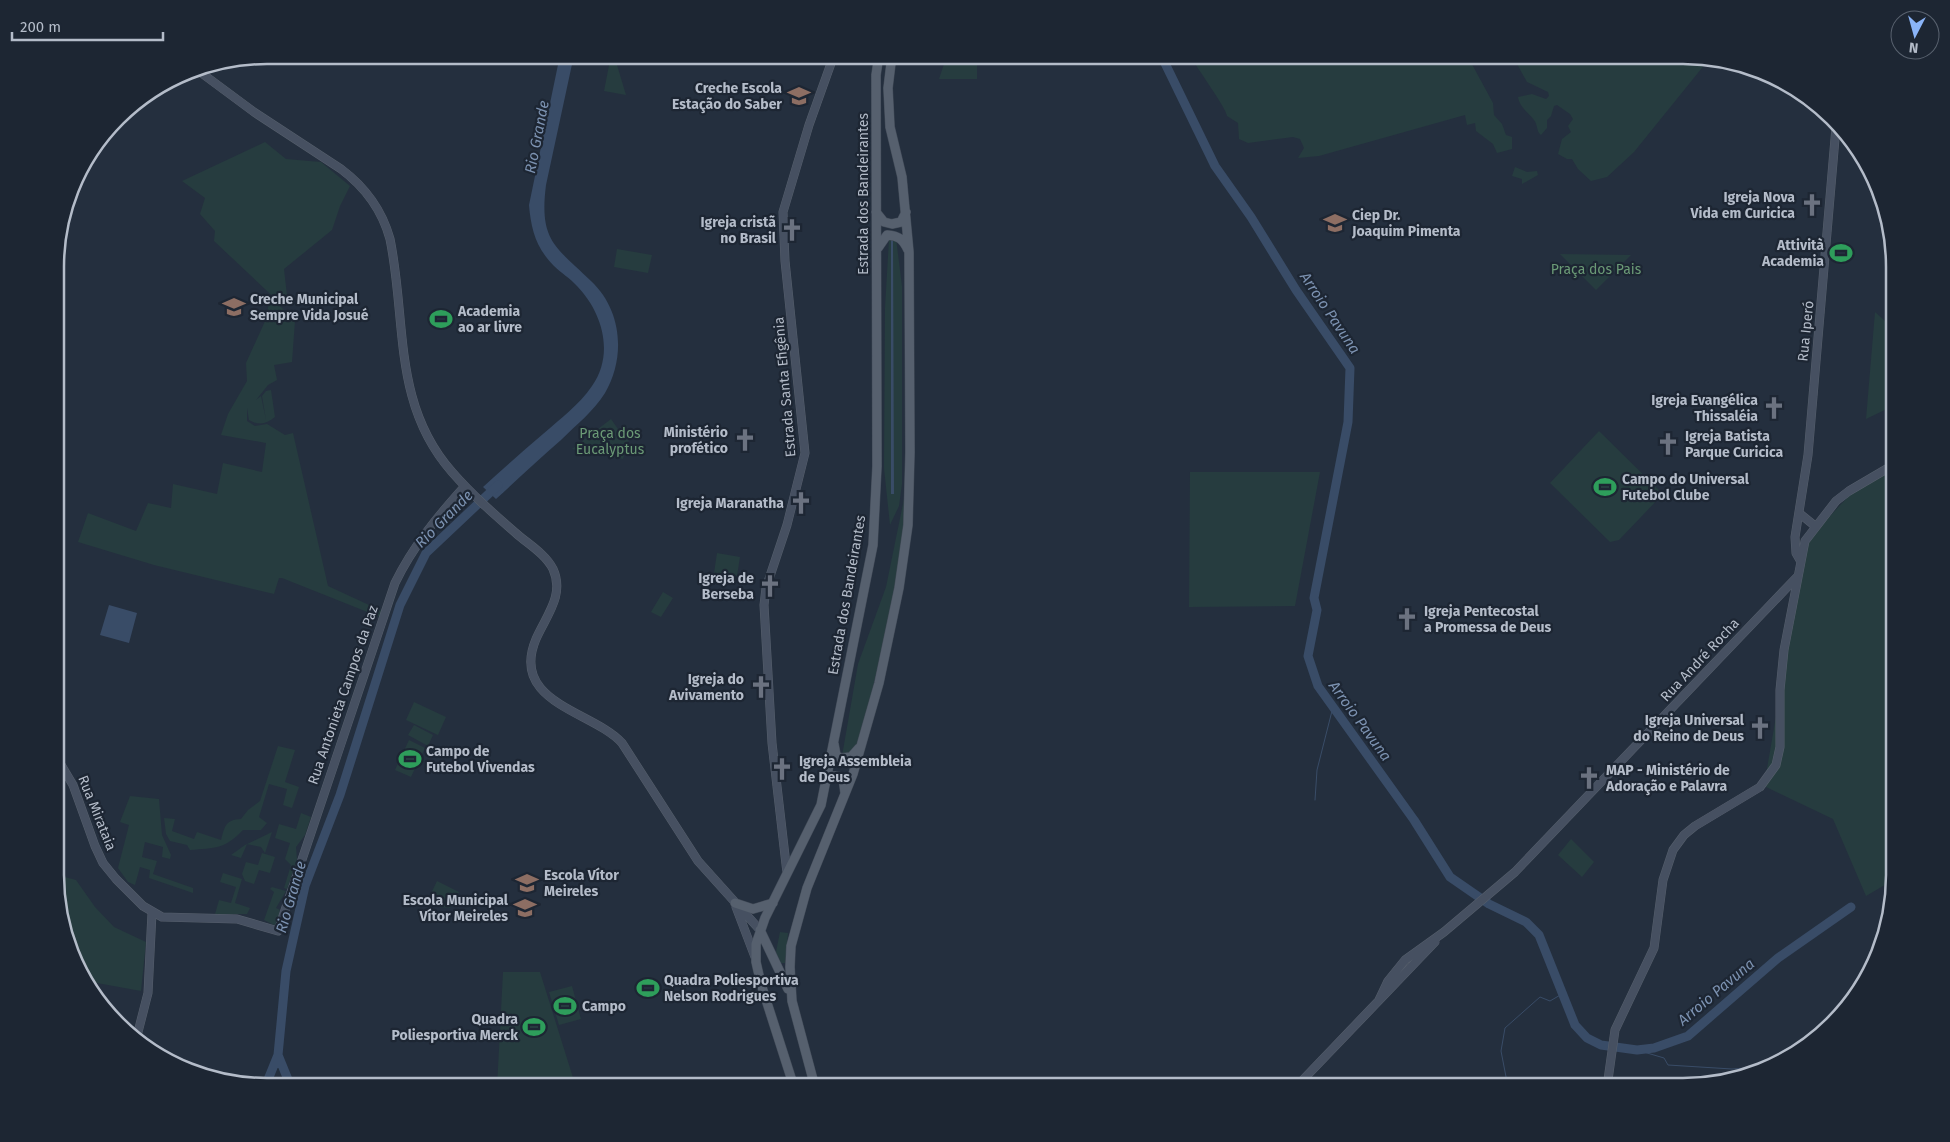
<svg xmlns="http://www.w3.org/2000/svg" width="1950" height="1142" font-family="'Fira Sans',sans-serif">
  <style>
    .green { fill: #263c3f }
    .water { fill: #394c67 }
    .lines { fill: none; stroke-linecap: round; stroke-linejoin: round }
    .stream { stroke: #394c67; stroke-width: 1 }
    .river { stroke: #394c67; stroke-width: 9 }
    .secondary-casing { stroke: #565f6c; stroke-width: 9 }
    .primary-casing { stroke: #414a57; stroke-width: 10 }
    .secondary { stroke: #465061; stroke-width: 8 }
    .primary { stroke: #56606e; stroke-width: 9 }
    .labels { text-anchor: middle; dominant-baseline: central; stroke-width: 4.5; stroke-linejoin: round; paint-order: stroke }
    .poi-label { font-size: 14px; font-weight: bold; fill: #b4bcc9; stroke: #1d2633; text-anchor: end }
    .street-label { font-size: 14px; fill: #b4bcc9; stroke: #1d2633 }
    .park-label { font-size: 14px; fill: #6b9a76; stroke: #1d2633 }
    .water-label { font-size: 15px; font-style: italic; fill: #7c92b1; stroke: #1d2633 }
    .rim { fill: none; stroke: #b4bcc9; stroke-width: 2.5 }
  </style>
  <rect width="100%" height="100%" fill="#242f3e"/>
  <path class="green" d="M611,55H614L626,95L604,91Z
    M947,55H977V79H939Z
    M1190,55H1467L1493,103L1494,115L1502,124L1506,135L1512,137V149L1497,153L1493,144L1476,131L1475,123L1467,125L1465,115L1319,156L1298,158L1304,148L1300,139L1293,137L1248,143L1239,139L1238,123L1227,116C1226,107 1197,69 1190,55Z
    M1512,55H1684L1710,58L1634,152L1607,177L1591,181L1578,169L1572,159H1567L1558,154L1562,139L1571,132L1568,126L1573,119L1570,114L1557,105L1554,106L1551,116L1547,120V128L1541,135C1536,131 1538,125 1534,120C1528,112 1520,108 1518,97L1532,94L1546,99L1549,96L1548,92L1527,82Z
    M265,142L286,159L321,162L350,186L340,206L332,230L284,269L288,304L283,306L214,241L215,231L200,214L205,198L182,181Z
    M1515,167L1527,172L1537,171L1538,175L1522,184V179L1512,176Z
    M896,238L902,286V484L899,506L890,525L884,468L885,308L889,239Z
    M617,249L652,255L648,273L614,267Z
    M1560,254L1631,255L1596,290Z
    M270,296L295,321L292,362L274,365L277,380L268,385L256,400L261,396L266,420L262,396L266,391L271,390L275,417C266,424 260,426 249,420L247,408V421L255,426L267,424L285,435L293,433L328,586L382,611L380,617L282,578H279L274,594L154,565L78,542L88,513L136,531L148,503L171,508L173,484L217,494L223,463L262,472L266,443L221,435L228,414L247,381L246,363L266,319Z
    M1875,312L1895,330V405L1866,419Z
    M611,419L618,429L625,425L627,426L624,435L629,439L623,459L572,449Z
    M1599,431L1663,494L1619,540L1610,542L1550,483Z
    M1895,461V879L1866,896L1833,819L1764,786L1806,542L1870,473Z
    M1190,472H1320L1295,606L1189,607Z
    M905,494C910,529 898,574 891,609C880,656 870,704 857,751L842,756L858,664L886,587Z
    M717,553L740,557L737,576L714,573Z
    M663,592L673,598L661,617L651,612Z
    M414,702L446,717L438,735L406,720Z
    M414,725L433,735L428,746L408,735Z
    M409,740L425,748L411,777L395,770Z
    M278,746L295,750L285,782L299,787L292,808L283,805L287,789L269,784L259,817L267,823L261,830H243C225,849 215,848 190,850L187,845L170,841L166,834L164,818L175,819L172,831L194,839L197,832L221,840C225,826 225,820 241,819L248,810L260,801Z
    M130,796L159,799L162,835L171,855L170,859L162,857L163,847L145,842L142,857L157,861L153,874L193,888V893L149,878L150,870L140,867L135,885L128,882L118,868L129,825L120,822Z
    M301,813L311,817L305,835L296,847L297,859L287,889L284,888L291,865L285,859L290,843L275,838L279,824L296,829Z
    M272,832L265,853L261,847L247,844L241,858L231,855L245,845Z
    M1571,839L1594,862L1582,877L1558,855Z
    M262,853L275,857L270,873L259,870L254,884L245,881L242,874L246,862L258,865Z
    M223,873L242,879L235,903L250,908L247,914H215L219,900L231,903L236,887L220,882Z
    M57,875L76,880L95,907L114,927L146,942L141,991L86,981L57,903Z
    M437,881L459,892L450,908L425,906Z
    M272,887L286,891L276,908L280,910L276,926L264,920L274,892L270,889Z
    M780,932L788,933L785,963H781L776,952Z
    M503,972H540L575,1084L564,1087H497Z
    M572,986L581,1019L559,1025L549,992Z"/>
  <path class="water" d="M560,55H574L546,185C539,241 555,246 591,281C622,310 626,357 605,393C594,411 576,425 561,440C539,459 518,479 496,499L483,487C503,469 523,451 543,434C560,419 579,405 592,386C615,353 602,312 577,286C570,278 561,273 554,266C536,248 531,229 529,205Z
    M893,239L894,494H891V240Z
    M109,605L137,613L129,643L100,635Z"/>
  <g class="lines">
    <path class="stream" d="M1315,800L1317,770L1333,707
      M1637,1050L1664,1058L1668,1065L1732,1069L1763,1067
      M1508,1087L1501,1051L1505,1028L1540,997L1550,1001L1562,994"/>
    <path class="river" d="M1161,55L1215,166L1251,217L1296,290L1350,368L1348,422L1314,598L1317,610L1308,656L1318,686L1414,820L1450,877L1489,904L1526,922L1539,935L1575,1025L1587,1038L1601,1045L1637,1050L1654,1048L1688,1036L1778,958L1851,907
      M265,1087L278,1055
      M291,1087L278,1055L286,971L305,886L340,795L400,605L426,553L498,485"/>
    <defs>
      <path id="secondary" d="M196,69L254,112L341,169C365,187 382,210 390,239C407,322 392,404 452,472C472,495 495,515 518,535C530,545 546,555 553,569C565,595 546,616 536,639C509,703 593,711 622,743L698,861L760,930
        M1799,513L1815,526
        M1800,560L1796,553L1795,537L1808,455L1836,127
        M57,758L73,785L95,846L103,863L116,879L143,906L162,917L237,919L278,931L395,583C413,546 438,516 465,486
        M787,873L772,743L764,605L766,588L787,525L805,453L785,261L783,212L809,125L834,55
        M736,907L755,957
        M1379,1000L1388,981L1405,960L1444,932L1515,872L1797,577
        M137,1036L148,993L152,913
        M1781,1061L1825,1026L1838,1019
        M1296,1087L1435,942
        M1607,1087L1615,1030L1654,948L1663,880L1673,850L1684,835L1695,826L1760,787L1776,765L1780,747V690L1784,650L1805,541L1836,501L1849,491L1895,464"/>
      <path id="primary" d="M876,212L884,222L892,224L901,222L906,212
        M878,248L887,235C899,236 903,239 908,250
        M834,744L836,755L840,758L851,757L859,748
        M826,781C832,776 835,774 843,778L845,793
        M735,903L753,909L773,903
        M760,930L788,989
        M794,1087L761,984L756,962V944L765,918L821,805L873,545L877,466L876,75L879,55
        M815,1087L792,1001L790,967L791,946L807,888L853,774L879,683L899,588L908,525L910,452L909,252L902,177L890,127L888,88L892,55"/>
    </defs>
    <use href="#secondary" class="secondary-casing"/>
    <use href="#primary" class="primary-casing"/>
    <use href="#secondary" class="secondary"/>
    <use href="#primary" class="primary"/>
  </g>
  <defs>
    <symbol id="school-bare" viewBox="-9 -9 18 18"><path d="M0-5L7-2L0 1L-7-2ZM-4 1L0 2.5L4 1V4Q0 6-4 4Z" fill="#8d6e63" stroke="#1d2633" stroke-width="2.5" paint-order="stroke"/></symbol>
    <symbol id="church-bare" viewBox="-9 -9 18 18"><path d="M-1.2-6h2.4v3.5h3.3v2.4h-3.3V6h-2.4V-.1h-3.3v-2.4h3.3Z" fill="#6b7280" stroke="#1d2633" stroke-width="2.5" paint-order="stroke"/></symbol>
    <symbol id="stadium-bare" viewBox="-9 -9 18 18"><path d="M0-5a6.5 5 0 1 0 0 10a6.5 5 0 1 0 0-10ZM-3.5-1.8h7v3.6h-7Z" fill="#2e9e5b" stroke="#1d2633" stroke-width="2.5" paint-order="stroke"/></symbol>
  </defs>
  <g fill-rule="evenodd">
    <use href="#school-bare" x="783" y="80" width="32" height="32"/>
    <use href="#church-bare" x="1796" y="189" width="32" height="32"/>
    <use href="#school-bare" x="1319" y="207" width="32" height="32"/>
    <use href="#church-bare" x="776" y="214" width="32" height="32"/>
    <use href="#stadium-bare" x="1825" y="237" width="32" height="32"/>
    <use href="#school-bare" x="218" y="291" width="32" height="32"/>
    <use href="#stadium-bare" x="425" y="303" width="32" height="32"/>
    <use href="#church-bare" x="1758" y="392" width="32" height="32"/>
    <use href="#church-bare" x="729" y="424" width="32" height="32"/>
    <use href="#church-bare" x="1652" y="428" width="32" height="32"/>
    <use href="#stadium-bare" x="1589" y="471" width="32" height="32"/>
    <use href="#church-bare" x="785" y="487" width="32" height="32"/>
    <use href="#church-bare" x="754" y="570" width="32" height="32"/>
    <use href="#church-bare" x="1391" y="603" width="32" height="32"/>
    <use href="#church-bare" x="745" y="671" width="32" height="32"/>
    <use href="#church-bare" x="1744" y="712" width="32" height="32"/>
    <use href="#stadium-bare" x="394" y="743" width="32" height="32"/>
    <use href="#church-bare" x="766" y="753" width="32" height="32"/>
    <use href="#church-bare" x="1573" y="762" width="32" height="32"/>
    <use href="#school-bare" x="511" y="867" width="32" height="32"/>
    <use href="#school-bare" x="509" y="892" width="32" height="32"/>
    <use href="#stadium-bare" x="632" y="972" width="32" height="32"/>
    <use href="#stadium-bare" x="549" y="990" width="32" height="32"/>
    <use href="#stadium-bare" x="518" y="1011" width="32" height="32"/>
  </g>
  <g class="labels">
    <g class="poi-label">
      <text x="782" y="88">Creche Escola<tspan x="782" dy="16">Estação do Saber</tspan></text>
      <text x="1795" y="197">Igreja Nova<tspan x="1795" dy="16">Vida em Curicica</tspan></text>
      <text x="1352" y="215" text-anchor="start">Ciep Dr.<tspan x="1352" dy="16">Joaquim Pimenta</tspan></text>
      <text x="776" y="222">Igreja cristã<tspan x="776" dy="16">no Brasil</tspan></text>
      <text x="1824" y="245">Attività<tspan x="1824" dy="16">Academia</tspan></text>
      <text x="250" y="299" text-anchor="start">Creche Municipal<tspan x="250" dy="16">Sempre Vida Josué</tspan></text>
      <text x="458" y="311" text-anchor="start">Academia<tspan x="458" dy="16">ao ar livre</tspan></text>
      <text x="1758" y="400">Igreja Evangélica<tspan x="1758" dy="16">Thissaléia</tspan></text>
      <text x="728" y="432">Ministério<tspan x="728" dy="16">profético</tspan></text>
      <text x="1685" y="436" text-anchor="start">Igreja Batista<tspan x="1685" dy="16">Parque Curicica</tspan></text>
      <text x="1622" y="479" text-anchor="start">Campo do Universal<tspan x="1622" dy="16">Futebol Clube</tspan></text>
      <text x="784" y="503">Igreja Maranatha</text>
      <text x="754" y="578">Igreja de<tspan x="754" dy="16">Berseba</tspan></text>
      <text x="1424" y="611" text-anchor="start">Igreja Pentecostal<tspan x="1424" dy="16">a Promessa de Deus</tspan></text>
      <text x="744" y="679">Igreja do<tspan x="744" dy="16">Avivamento</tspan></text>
      <text x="1744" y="720">Igreja Universal<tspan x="1744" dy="16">do Reino de Deus</tspan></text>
      <text x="426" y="751" text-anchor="start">Campo de<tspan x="426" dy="16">Futebol Vivendas</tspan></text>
      <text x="799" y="761" text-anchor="start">Igreja Assembleia<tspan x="799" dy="16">de Deus</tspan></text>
      <text x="1606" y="770" text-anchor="start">MAP - Ministério de<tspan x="1606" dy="16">Adoração e Palavra</tspan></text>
      <text x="544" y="875" text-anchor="start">Escola Vítor<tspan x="544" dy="16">Meireles</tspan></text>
      <text x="508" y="900">Escola Municipal<tspan x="508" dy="16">Vítor Meireles</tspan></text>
      <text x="664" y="980" text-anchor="start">Quadra Poliesportiva<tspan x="664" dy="16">Nelson Rodrigues</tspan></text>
      <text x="582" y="1006" text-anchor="start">Campo</text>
      <text x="518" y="1019">Quadra<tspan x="518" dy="16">Poliesportiva Merck</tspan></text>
    </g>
    <g class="street-label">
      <text transform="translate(863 194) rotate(-90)">Estrada dos Bandeirantes</text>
      <text transform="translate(1806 331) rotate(-84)">Rua Iperó</text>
      <text transform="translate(785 387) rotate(-95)">Estrada Santa Efigênia</text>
      <text transform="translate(847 595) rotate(-80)">Estrada dos Bandeirantes</text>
      <text transform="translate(1700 660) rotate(-47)">Rua André Rocha</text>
      <text transform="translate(343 695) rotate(-71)">Rua Antonieta Campos da Paz</text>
      <text transform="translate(97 813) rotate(68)">Rua Mirataia</text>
    </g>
    <g class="park-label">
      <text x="1596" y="269">Praça dos Pais</text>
      <text x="610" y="433">Praça dos<tspan x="610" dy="16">Eucalyptus</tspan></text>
    </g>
    <g class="water-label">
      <text transform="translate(537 137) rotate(-79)">Rio Grande</text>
      <text transform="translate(1330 313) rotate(56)">Arroio Pavuna</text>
      <text transform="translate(444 519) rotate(-45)">Rio Grande</text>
      <text transform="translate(1360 721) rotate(54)">Arroio Pavuna</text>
      <text transform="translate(291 897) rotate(-74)">Rio Grande</text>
      <text transform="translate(1716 992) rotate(-40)">Arroio Pavuna</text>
    </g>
  </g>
  <path d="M0 0H1950V1142H0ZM267 64H1683A203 203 0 0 1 1886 267V875A203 203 0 0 1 1683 1078H267A203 203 0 0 1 64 875V267A203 203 0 0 1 267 64Z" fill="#1d2633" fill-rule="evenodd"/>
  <path class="rim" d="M267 64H1683A203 203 0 0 1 1886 267V875A203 203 0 0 1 1683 1078H267A203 203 0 0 1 64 875V267A203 203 0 0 1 267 64Z"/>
  <g transform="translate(1915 35) rotate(186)"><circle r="24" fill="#1d2633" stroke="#59626f"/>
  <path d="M0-4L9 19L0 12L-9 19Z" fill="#8ab4f8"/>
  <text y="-8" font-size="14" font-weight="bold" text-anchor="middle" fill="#b4bcc9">N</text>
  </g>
  <path d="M12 32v8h151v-8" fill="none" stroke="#b4bcc9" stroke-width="2.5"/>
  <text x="20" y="32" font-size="15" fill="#b4bcc9" stroke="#1d2633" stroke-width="4" paint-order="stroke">200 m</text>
</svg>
